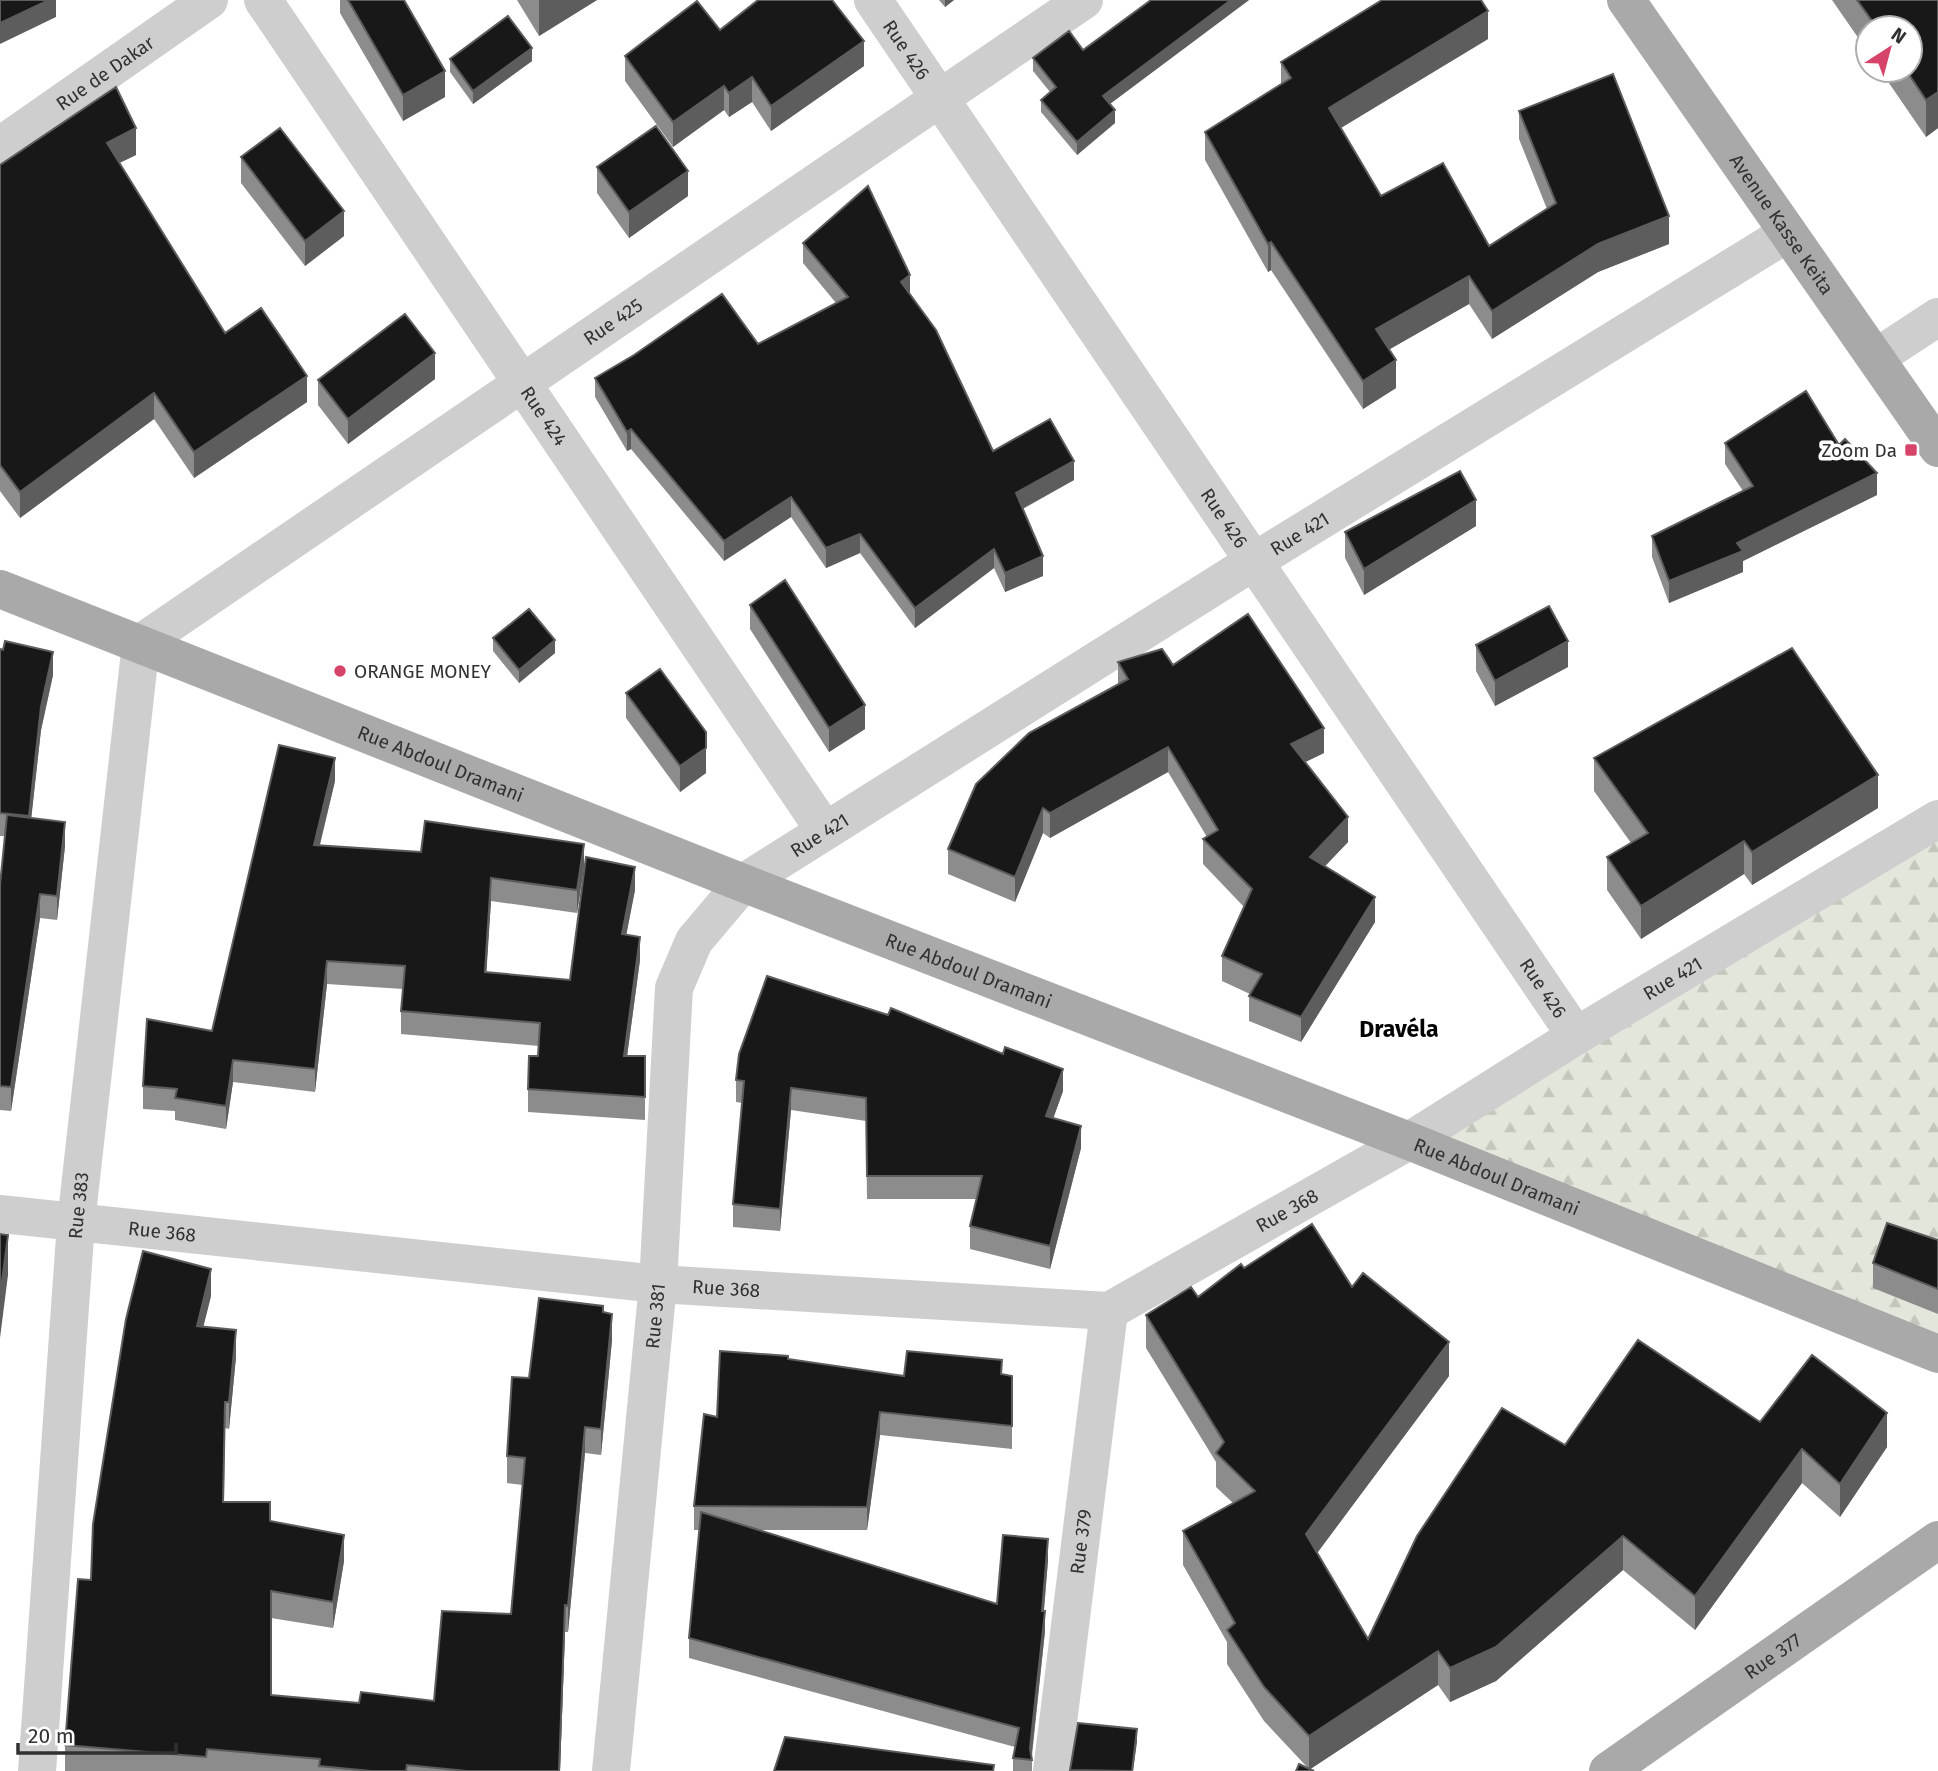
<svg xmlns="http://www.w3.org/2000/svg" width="1938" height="1771" font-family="'Fira Sans',sans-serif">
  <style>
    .forest { fill: url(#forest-firs) }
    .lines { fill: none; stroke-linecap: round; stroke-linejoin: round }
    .minor { stroke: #cecece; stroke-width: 38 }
    .major { stroke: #a9a9a9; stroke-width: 38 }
    .wall { fill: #8c8c8c }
    .shaded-wall { fill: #5d5d5d }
    .building { fill: #181818; stroke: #5d5d5d; stroke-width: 2 }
    .poi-dot { fill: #d64569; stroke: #fff; stroke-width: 2.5 }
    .labels { text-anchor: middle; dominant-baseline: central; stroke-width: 7; stroke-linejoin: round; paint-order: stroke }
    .street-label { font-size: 19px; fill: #313131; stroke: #fff }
    .poi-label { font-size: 19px; fill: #313131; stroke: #fff; text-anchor: end }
    .quarter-label { font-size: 23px; font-weight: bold; fill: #000; stroke: #fff }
  </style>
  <defs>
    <pattern id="forest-firs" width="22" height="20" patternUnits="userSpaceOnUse" patternTransform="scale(1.75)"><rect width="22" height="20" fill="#e3e7db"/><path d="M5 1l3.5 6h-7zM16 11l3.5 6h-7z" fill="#c3c7bc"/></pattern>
  </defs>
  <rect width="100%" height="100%" fill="#fff"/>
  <path class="forest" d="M1938,827V1354L1409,1141Z"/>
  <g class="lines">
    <g class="minor">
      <path id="s1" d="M263,0L825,831"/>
      <path id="s2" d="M873,0L1576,1036"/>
      <path id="s3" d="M0,146L209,0"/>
      <path d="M1877,357L1938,317"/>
      <path id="s4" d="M0,1214L658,1284L1109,1311L1409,1141L1576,1036L1938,819"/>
      <path id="s5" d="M37,1771L76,1223L141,643L1084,0"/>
      <path id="s6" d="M611,1771L658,1284L674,988L694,941L743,883L1253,562L1788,233"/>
      <path id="s7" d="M1052,1771L1109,1311"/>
    </g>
    <g class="major">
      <path id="s8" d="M1626,0L1938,448"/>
      <path id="s9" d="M0,589L743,883L1409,1141L1938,1354"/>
      <path id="s10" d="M1608,1771L1938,1540"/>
    </g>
  </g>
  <path class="wall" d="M340,0H404L445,97L403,121L340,13Z
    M517,0H597L539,36Z
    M939,0H954L945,7Z
    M1249,0L1110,104L1115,123L1077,155L1041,112V100L1050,92L1033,71V58L1083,50Z
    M1832,0H1938V128L1926,137L1880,70H1910V28H1868V52Z
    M720,30L864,66L771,131L752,102L729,117L724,110L673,147L625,81V56Z
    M1488,39L1341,128L1381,196L1489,246L1547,209L1519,139V111L1669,244L1598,272L1492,339L1469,304L1390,349L1396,388L1363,409L1271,270L1268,272L1205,160V132L1281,85V62Z
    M450,59L532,61L473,104L450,72Z
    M136,155L119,163L225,333L307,402L194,478L154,419L20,518L0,491V165Z
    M241,157L344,236L305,266L241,183Z
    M597,167L688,196L629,238L597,193Z
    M803,243L910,294L993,451L1074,480L1023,509L1043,576L1005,592L994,568L915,628L860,553L826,568L791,517L724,561L631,449L627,451L595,397V378L758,344L836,303L803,263Z
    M435,379L348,444L318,405V380Z
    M1725,443L1839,445L1877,495L1743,561V572L1669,603L1652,557V536L1743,491L1725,464Z
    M1476,526L1364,595L1345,558V532Z
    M750,605L865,729L829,752L750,629Z
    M493,638L555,653L519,683L493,651Z
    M1476,645L1568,667L1495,706L1476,671Z
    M0,649L53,675L41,730L31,818L65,846L57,920L40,918L11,1111L0,1110V885L5,836H0Z
    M1118,662L1173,665L1324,753L1305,762L1348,842L1325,866L1375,922L1301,1042L1249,1021V996L1250,994L1222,981V956L1244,907L1203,864V839L1207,837L1168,772L1050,838L1043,833L1015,902L948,874V849L1118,684Z
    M626,693L706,773L680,792L626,718Z
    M1594,758L1878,808L1752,885L1744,874L1641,939L1607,890V857L1631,843L1594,791Z
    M335,781L320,845L584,867L577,913L491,901L486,972L570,980L635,890L626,935L640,960L627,1056H645V1120L528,1112V1089L538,1056L539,1046L401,1034V1011L403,989L327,984L315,1092L233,1082L226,1129L175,1120V1111L143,1109V1086L212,1031Z
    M736,1080L1063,1091L1053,1118L1081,1148L1050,1269L970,1249V1226L976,1199H867L866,1121L791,1110L780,1231L733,1227V1204L742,1103L736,1102Z
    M1938,1240V1314L1873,1288V1263Z
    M1244,1268L1352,1287L1449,1376L1317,1553L1368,1639L1565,1445L1760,1422L1887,1447L1840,1517L1802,1483L1695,1630L1623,1570L1496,1681L1450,1702L1438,1685L1310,1769L1308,1768L1264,1721L1227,1664V1642L1183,1565V1531L1233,1503L1216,1487V1462L1146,1348V1315L1198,1297Z
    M211,1296L203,1327L236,1357L229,1429L225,1428L224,1502L270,1521L344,1561L333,1628L271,1618V1695L359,1703L434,1701L511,1614L523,1485L507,1483V1456L529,1378L603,1312L612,1340L601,1455L585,1453L568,1632H565L560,1771H65V1745L91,1580Z
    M788,1359L904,1376L1002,1374L1012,1376V1449L880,1435L867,1530H759L997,1604L1048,1560L1044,1611L1045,1631L1032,1756V1771H1013V1758L1015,1747L689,1658V1638L700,1530H694V1506L717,1417Z"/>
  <path class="shaded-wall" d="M49,0H56V17L0,44V23Z
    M539,0H597L539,36Z
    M945,0H954L945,7Z
    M1231,0H1249L1103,109V96Z
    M1488,11V39L1329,135V108Z
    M864,41V66L771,131V106Z
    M532,48V61L473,104V91Z
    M445,71V97L403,121V95Z
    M752,77V102L729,117V93Z
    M724,86V110L673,147V122Z
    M1938,92V128L1926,137V100Z
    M1115,110V123L1077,155V142Z
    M136,128V155L107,169V143Z
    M688,171V196L629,238V212Z
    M344,211V236L305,266V241Z
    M1669,216V244L1598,272L1492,339V311L1598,244Z
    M1271,242V270L1268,272V244Z
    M910,275V295L901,282Z
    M1469,276V304L1376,357V329Z
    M435,353V379L348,444V419Z
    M1396,360V388L1363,409V381Z
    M307,376V402L194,478V452Z
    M154,393V419L20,518V492Z
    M631,429V449L627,451V432Z
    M1074,461V480L1016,512V493Z
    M1877,473V495L1743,561V572L1669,603V581L1737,543Z
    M791,497V517L724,561V541Z
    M1476,500V526L1364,595V569Z
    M860,534V553L826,568V548Z
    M994,549V568L915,628V608Z
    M1043,556V576L1005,592V573Z
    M555,640V653L519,683V670Z
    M1568,641V667L1495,706V681Z
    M53,652V675L41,730L29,839V816L41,707Z
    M865,705V729L829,752V728Z
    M1324,728V753L1291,769V744Z
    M1168,747V772L1050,838V813Z
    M706,748V773L680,792V766Z
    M335,758V781L314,868V845Z
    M1878,775V808L1752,885V852Z
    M1043,808V833L1015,902V877Z
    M1348,817V842L1310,882V857Z
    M65,822V846L57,920V896Z
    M1744,841V874L1641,939V906Z
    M584,844V867L577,913V890Z
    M635,867V890L622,957V934Z
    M491,878V901L485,995V972Z
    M40,894V918L11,1111V1087Z
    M1375,897V922L1301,1042V1017Z
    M640,937V960L624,1079V1056Z
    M327,961V984L315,1092V1069Z
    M233,1060V1082L226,1129V1106Z
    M1063,1069V1091L1046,1139V1116Z
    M791,1088V1110L780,1231V1209Z
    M1081,1126V1148L1050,1269V1246Z
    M8,1235V1275L0,1338V1297Z
    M211,1269V1296L197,1352V1326Z
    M612,1314V1340L601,1455V1429Z
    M236,1330V1357L229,1429V1402Z
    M1449,1342V1376L1306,1568V1534Z
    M880,1412V1435L867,1530V1507Z
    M1887,1413V1447L1840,1517V1484Z
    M585,1427V1453L568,1632V1606Z
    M1802,1449V1483L1695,1630V1596Z
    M344,1535V1561L333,1628V1602Z
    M1623,1536V1570L1496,1681L1450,1702V1668Z
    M1048,1539V1560L1042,1631V1611Z
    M565,1605V1632L560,1771H559Z
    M1045,1611V1631L1031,1760L1030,1748Z
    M1438,1651V1685L1309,1770V1736Z
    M1137,1729V1742L1133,1771H1132Z"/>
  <path class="building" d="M0,0H49L0,23Z
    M348,0H404L445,71L403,95Z
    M758,0H832L864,41L771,106L752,77L729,93L724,86L673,122L625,56L697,1L720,30Z
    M1151,0H1231L1103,96L1115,110L1077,142L1041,100L1056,87L1033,58L1069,31L1083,50Z
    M1382,0H1481L1488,11L1329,108L1381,196L1443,163L1489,246L1556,203L1519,111L1613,74L1669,216L1598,244L1492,311L1469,276L1376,329L1396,360L1363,381L1271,242L1268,244L1205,132L1291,78L1281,62Z
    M1857,0H1938V92L1926,100L1906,70H1910V28H1877Z
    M508,16L532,48L473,91L450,59Z
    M116,87L136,128L107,143L225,333L261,308L307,376L194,452L154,393L20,492L0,465V165Z
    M656,126L688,171L629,212L597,167Z
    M280,128L344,211L305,241L241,157Z
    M868,186L910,275L901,282L936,330L993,451L1050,419L1074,461L1016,493L1043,556L1005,573L994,549L915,608L860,534L826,548L791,497L724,541L631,429L627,432L595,378L634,355L722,294L758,344L848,297L803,243Z
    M405,314L435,353L348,419L318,380Z
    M1806,391L1839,445L1845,439L1877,473L1737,543L1743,551L1669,581L1652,536L1753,486L1725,443Z
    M1460,471L1476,500L1364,569L1345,532Z
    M785,580L865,705L829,728L750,605Z
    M1549,606L1568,641L1495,681L1476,645Z
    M529,609L555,640L519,670L493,638Z
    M1248,614L1324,728L1291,744L1348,817L1310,857L1375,897L1301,1017L1249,996L1262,974L1222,956L1252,889L1203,839L1218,830L1168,747L1050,813L1043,808L1015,877L948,849L976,784L1029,733L1128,679L1118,662L1162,649L1173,665Z
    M5,641L53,652L41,707L29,816L0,813V649L3,650Z
    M1792,648L1878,775L1752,852L1744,841L1641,906L1607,857L1648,833L1594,758Z
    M660,669L706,732V748L680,766L626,693Z
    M279,745L335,758L314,845L421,852L425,821L584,844L577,890L491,878L485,972L570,980L586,857L635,867L622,934L640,937L624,1056H645V1097L528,1089L529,1056H538L540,1023L401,1011L405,966L327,961L315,1069L233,1060L226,1106L175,1098L177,1089L143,1086L147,1019L212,1031Z
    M7,815L65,822L57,896L40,894L11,1087L0,1086V885Z
    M767,976L888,1015L891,1008L1003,1054L1005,1047L1063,1069L1046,1116L1081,1126L1050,1246L970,1226L982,1176H867L866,1098L791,1088L780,1209L733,1204L744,1081L736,1080L739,1054Z
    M1887,1223L1938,1240V1289L1873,1263Z
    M1312,1224L1352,1287L1363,1273L1449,1342L1306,1534L1368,1639L1417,1536L1502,1408L1565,1445L1638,1340L1760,1422L1812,1355L1887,1413L1840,1484L1802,1449L1695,1596L1623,1536L1496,1647L1450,1668L1438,1651L1309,1736L1264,1687L1227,1630L1235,1623L1183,1531L1255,1491L1216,1453L1224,1442L1146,1315L1191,1287L1198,1297L1241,1264L1244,1268Z
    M0,1234L8,1235L0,1297Z
    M143,1251L211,1269L197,1326L236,1330L229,1402H225L223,1502H270V1521L344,1535L333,1602L271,1591V1695L359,1703L361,1692L434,1701L442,1611L511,1614L525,1458L507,1456L512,1377L529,1378L539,1298L603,1306V1312L612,1314L601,1429L585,1427L568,1606L565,1605L559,1771H467L407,1765L406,1771H371L319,1766L320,1759L207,1749L206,1757L65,1745L78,1579L91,1580L93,1524L126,1319Z
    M720,1351L788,1356V1359L904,1376L907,1351L1002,1360L1001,1374L1012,1376V1426L880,1412L867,1507L694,1506L704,1414L717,1417Z
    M701,1512L997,1604L1003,1535L1048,1539L1042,1611H1045L1030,1748L1032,1760L1013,1758L1019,1728L689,1638Z
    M1078,1723L1137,1729L1132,1771L1070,1770Z
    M785,1737L994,1765L993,1771H774Z
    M1299,1764L1314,1771H1296Z"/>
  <g class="poi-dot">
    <rect x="1904" y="443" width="14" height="14" rx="3.5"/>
    <circle cx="340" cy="671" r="7"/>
  </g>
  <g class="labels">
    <g class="street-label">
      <text stroke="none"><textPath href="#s2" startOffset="60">Rue 426</textPath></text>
      <text stroke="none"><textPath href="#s3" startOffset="128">Rue de Dakar</textPath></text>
      <text stroke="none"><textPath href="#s8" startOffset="273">Avenue Kasse Keita</textPath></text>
      <text stroke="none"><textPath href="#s5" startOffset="1704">Rue 425</textPath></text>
      <text stroke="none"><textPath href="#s1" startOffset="502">Rue 424</textPath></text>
      <text stroke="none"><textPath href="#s2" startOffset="626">Rue 426</textPath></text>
      <text stroke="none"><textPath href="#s6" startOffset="1570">Rue 421</textPath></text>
      <text stroke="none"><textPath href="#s9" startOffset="474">Rue Abdoul Dramani</textPath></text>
      <text stroke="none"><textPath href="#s6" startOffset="1003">Rue 421</textPath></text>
      <text stroke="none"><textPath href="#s9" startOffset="1041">Rue Abdoul Dramani</textPath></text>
      <text stroke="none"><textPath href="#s4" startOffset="1768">Rue 421</textPath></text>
      <text stroke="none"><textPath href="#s2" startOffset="1194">Rue 426</textPath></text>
      <text stroke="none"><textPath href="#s9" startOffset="1608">Rue Abdoul Dramani</textPath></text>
      <text stroke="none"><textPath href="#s5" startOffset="567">Rue 383</textPath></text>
      <text stroke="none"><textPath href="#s4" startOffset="1318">Rue 368</textPath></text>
      <text stroke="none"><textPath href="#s4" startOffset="163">Rue 368</textPath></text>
      <text stroke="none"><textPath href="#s4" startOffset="730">Rue 368</textPath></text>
      <text stroke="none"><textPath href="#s6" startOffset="457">Rue 381</textPath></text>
      <text stroke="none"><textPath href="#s7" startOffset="231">Rue 379</textPath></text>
      <text stroke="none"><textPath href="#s10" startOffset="201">Rue 377</textPath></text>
    </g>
    <g class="poi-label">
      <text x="1897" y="450">Zoom Da</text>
      <text x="354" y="671" text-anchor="start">ORANGE MONEY</text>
    </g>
    <g class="quarter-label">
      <text x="1399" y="1029">Dravéla</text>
    </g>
  </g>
  <g transform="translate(1889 49) rotate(36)"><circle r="33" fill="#ffffff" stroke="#adadad" stroke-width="2"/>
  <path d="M0-5L12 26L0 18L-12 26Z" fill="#d64569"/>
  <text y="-10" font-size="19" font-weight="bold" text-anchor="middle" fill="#313131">N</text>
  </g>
  <path d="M18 1743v10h158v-10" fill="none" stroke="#313131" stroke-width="3.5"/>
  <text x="28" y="1743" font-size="21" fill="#313131" stroke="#ffffff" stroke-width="5" paint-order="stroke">20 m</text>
</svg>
